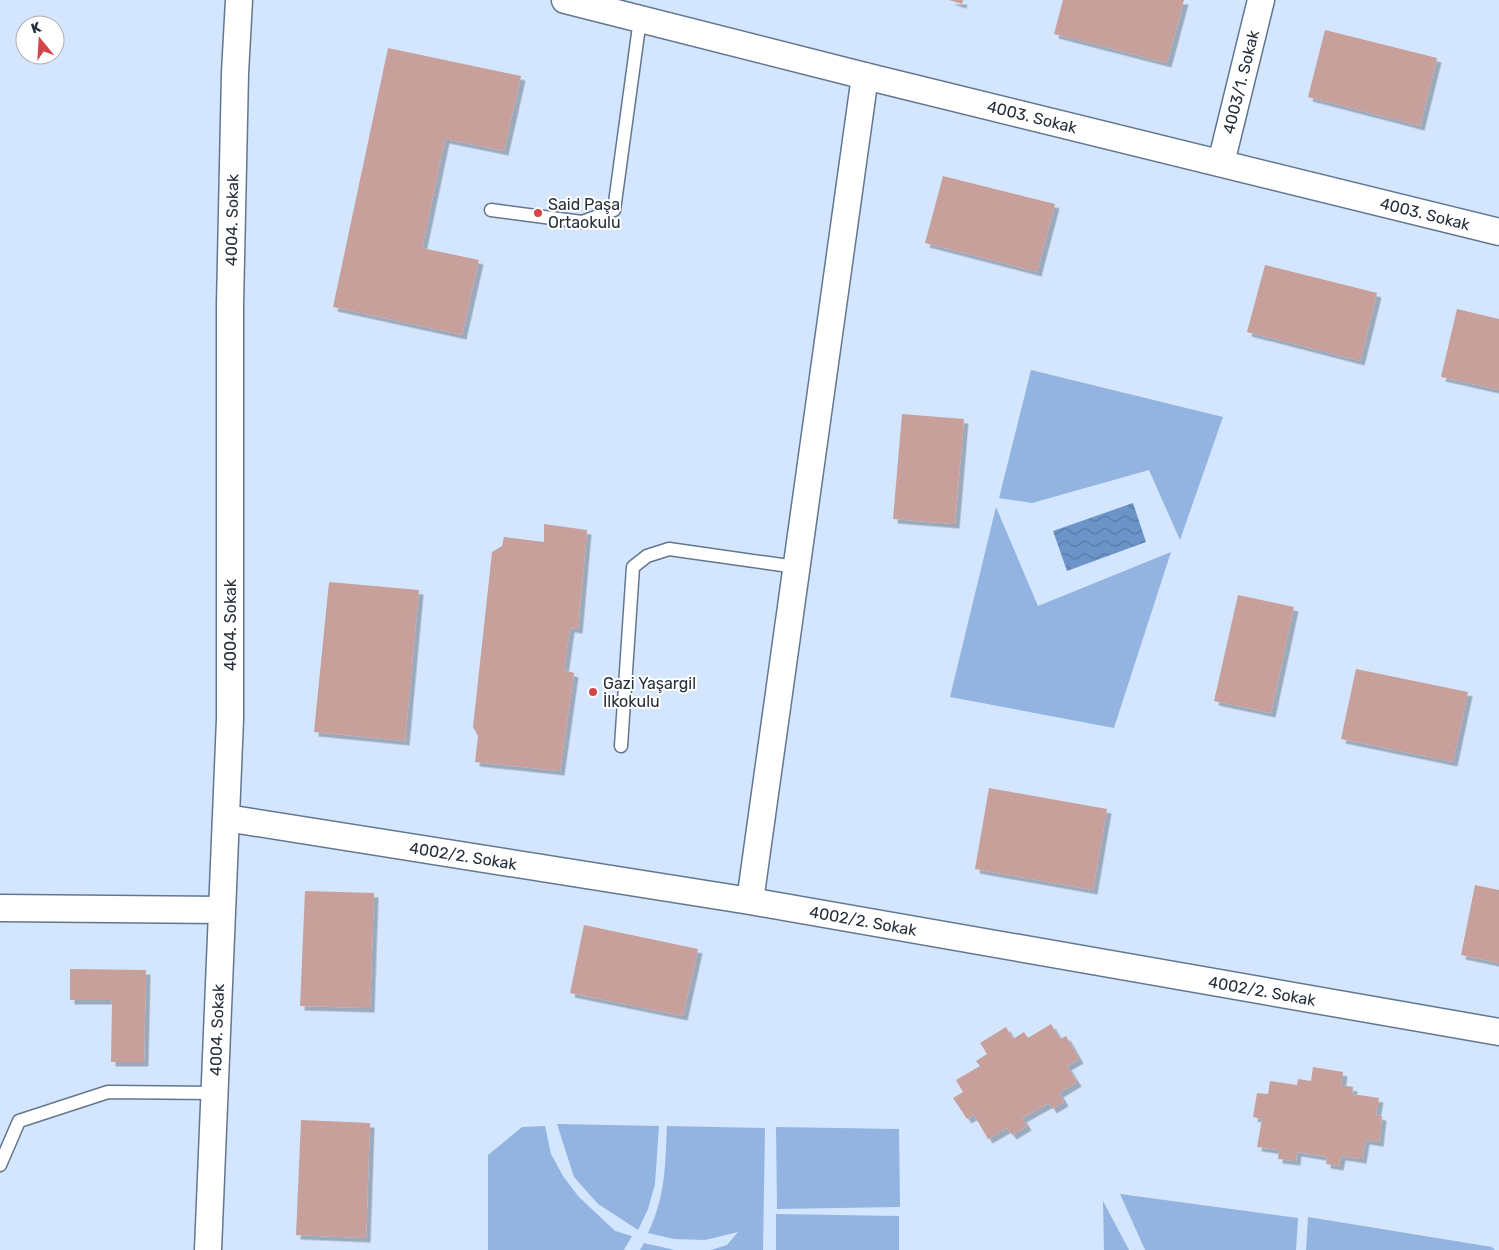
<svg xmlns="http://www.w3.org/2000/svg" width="1499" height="1250" font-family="Rubik,sans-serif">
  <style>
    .green { fill: #93b4e0 }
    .water { fill: url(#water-waves) }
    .building { fill: #c7a09c; filter: url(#shadow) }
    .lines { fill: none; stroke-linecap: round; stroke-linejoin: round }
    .lane-casing { stroke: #627690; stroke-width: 15 }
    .street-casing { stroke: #627690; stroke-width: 29 }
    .lane { stroke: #fff; stroke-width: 12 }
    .street { stroke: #fff; stroke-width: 26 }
    .poi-dot { fill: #d54547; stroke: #fff; stroke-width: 2 }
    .labels { text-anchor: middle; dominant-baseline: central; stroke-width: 4; stroke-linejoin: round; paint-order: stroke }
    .street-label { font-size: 16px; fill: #262f3a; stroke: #fff }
    .poi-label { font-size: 16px; fill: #262f3a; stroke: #fff; text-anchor: start }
  </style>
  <defs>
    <pattern id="water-waves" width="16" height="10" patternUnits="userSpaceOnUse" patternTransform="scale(1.25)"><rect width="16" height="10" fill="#6c94c9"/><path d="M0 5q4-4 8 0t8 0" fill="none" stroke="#5979a4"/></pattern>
    <filter id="shadow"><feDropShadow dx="4.5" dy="4.5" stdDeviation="0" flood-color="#0004"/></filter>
  </defs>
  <rect width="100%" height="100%" fill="#d4e6fe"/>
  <path class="green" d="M1031,370L1223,417L1180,540L1149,470L1032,503L999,498Z
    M996,507L1038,606L1171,552L1114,728L950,697Z
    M557,1124L659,1126L655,1184L648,1209L638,1230L598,1204L574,1177Z
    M545,1126L551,1154L563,1176L578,1196L615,1231L632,1236L624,1250H488V1155L522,1127Z
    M667,1126L765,1128L763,1250H711L727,1245L738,1232L705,1240L674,1239L648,1233C666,1195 665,1166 667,1126Z
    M776,1127L899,1129L900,1207L777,1209Z
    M1120,1194L1298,1218L1296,1250H1145Z
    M1103,1201L1129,1250H1104Z
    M776,1214L899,1216V1250H776Z
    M1308,1217L1492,1247L1495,1250H1306Z
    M644,1243L675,1250H640Z"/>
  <path class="water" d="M1133,503L1146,542L1067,571L1053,531Z"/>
  <path class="building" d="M949,0H963L962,4Z
    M1063,0H1184L1167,63L1054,34Z
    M1325,30L1437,58L1420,126L1308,97Z
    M388,48L521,76L504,151L445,139L422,248L479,260L462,335L333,307Z
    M943,176L1055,204L1037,272L925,243Z
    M1265,265L1377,293L1360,361L1247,332Z
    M1457,309L1499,319V390L1441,377Z
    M902,414L964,419L955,524L893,519Z
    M544,524L587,530L578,629L570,628L564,670L574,673L560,771L475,762L478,736L473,727L492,552L502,546L504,537L544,542Z
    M329,582L419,590L405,741L314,732Z
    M1238,595L1294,607L1271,713L1214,701Z
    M1356,669L1468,692L1453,762L1341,739Z
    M989,788L1107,809L1093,890L975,869Z
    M1475,885L1499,890V963L1461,955Z
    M305,891L374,893L370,1008L300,1006Z
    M584,925L698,949L683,1016L570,993Z
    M70,969L146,970L144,1062H111L112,1000H70Z
    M1051,1024L1060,1039L1066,1036L1079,1059L1067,1066L1077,1082L1059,1093L1064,1102L1052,1109L1049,1103L1022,1118L1027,1126L1012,1135L1007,1128L988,1139L974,1115L967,1119L953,1098L963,1092L956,1080L980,1066L976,1061L987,1054L980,1043L1006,1027L1013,1039L1024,1032L1028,1038Z
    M1313,1067L1343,1072L1341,1085L1353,1087L1352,1094L1379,1098L1376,1115L1382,1116L1379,1142L1365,1140L1362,1159L1341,1156L1339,1166L1326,1164L1327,1157L1297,1152L1296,1161L1278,1159L1279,1150L1257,1147L1262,1119L1253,1117L1257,1093L1268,1094L1270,1081L1297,1085L1298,1079L1311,1081Z
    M301,1120L370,1123L366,1238L296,1235Z"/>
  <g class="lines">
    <defs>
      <path id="lane" d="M491,210L582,222L614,210L640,19
        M621,746L633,567L647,556L669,549L796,567
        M0,1165L19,1121L108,1092L215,1093"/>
      <path id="street" d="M565,0L865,76L1499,232
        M1221,163L1261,0
        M226,818L750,901L1499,1032
        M750,901L865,76
        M0,908L222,910
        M208,1250L230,719V305L235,73L239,0"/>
    </defs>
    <use href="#lane" class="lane-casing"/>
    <use href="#street" class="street-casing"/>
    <use href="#lane" class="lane"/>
    <use href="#street" class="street"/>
  </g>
  <g class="poi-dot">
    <circle cx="538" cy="213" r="5"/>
    <circle cx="593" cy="692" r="5"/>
  </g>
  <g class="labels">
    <g class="street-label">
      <text transform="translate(1241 82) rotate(-76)">4003/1. Sokak</text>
      <text transform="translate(1032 117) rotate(14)">4003. Sokak</text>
      <text transform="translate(1425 214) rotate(14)">4003. Sokak</text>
      <text transform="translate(232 220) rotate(-89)">4004. Sokak</text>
      <text transform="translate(230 625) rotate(-90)">4004. Sokak</text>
      <text transform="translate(463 856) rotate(9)">4002/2. Sokak</text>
      <text transform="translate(863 921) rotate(10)">4002/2. Sokak</text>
      <text transform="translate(1262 991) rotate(10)">4002/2. Sokak</text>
      <text transform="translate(217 1030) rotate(-88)">4004. Sokak</text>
    </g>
    <g class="poi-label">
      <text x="548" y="204">Said Paşa<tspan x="548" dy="18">Ortaokulu</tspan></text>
      <text x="603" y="683">Gazi Yaşargil<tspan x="603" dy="18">İlkokulu</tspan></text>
    </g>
  </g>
  <g transform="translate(40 40) rotate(342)"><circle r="24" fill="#ffffff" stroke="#a8acb0"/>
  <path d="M0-4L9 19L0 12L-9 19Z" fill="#d54547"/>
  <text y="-8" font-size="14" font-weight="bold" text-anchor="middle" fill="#262f3a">K</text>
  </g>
</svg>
